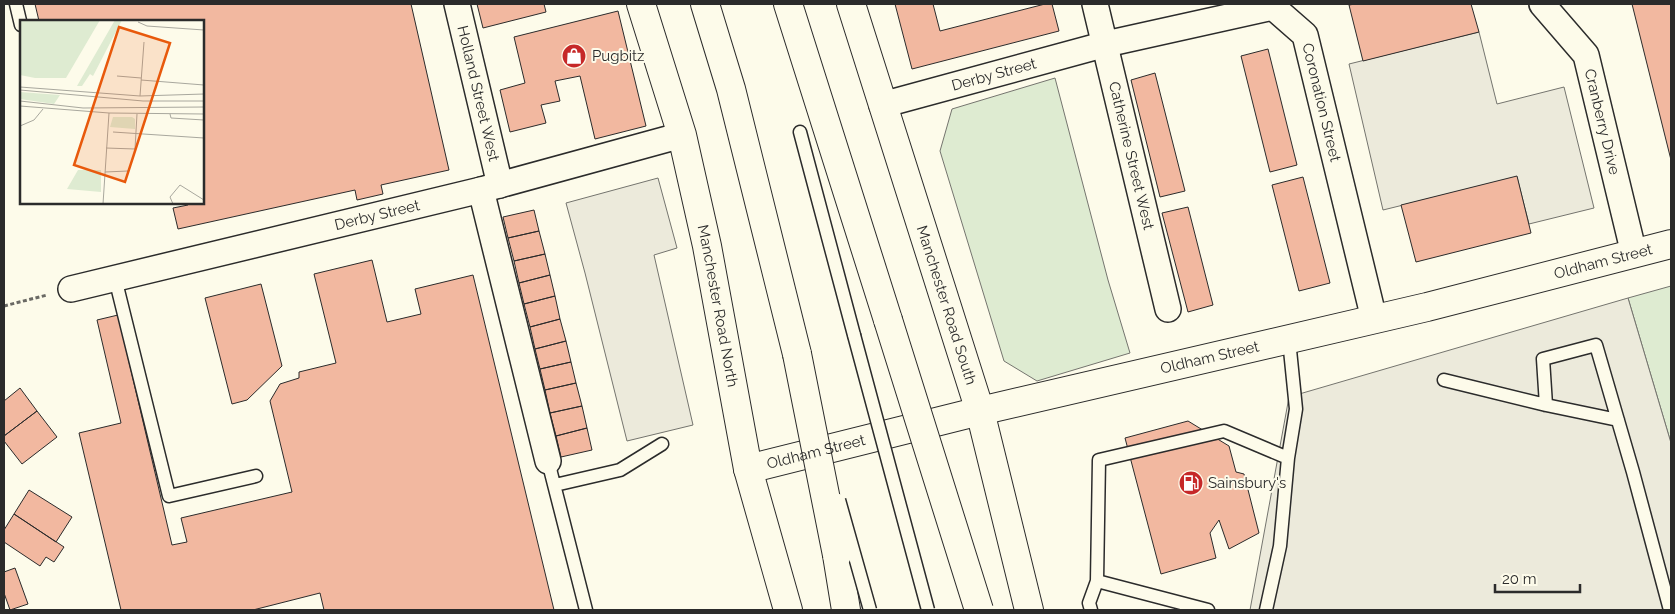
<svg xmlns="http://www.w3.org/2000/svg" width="1675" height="614" font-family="Raleway,sans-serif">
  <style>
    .green { fill: #deebd1; stroke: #74746e }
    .parking { fill: #eceadb; stroke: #74746e }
    .building { fill: #f2b8a0; stroke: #2b2b2b }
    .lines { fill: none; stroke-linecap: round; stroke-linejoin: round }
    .service-casing { stroke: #2b2b2b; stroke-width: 15 }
    .minor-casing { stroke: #2b2b2b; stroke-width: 28 }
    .tertiary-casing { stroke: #2b2b2b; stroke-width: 30 }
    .primary-casing { stroke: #2b2b2b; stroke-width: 30 }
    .motorway-casing { stroke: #2b2b2b; stroke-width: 30 }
    .path { stroke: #6a6964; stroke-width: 3; stroke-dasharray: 4 2.5; stroke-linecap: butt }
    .service { stroke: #fdfbea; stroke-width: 12 }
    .minor { stroke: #fdfbea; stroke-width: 25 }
    .tertiary { stroke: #fdfbea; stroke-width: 28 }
    .primary { stroke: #fdfbea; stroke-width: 28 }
    .motorway { stroke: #fdfbea; stroke-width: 28 }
    .service-bridge-casing { stroke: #2b2b2b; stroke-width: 15; stroke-linecap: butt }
    .motorway-bridge-casing { stroke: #2b2b2b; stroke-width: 30; stroke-linecap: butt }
    .service-bridge { stroke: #fdfbea; stroke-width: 12 }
    .motorway-bridge { stroke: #fdfbea; stroke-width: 28 }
    .labels { text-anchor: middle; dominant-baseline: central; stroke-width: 4; stroke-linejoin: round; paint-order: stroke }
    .poi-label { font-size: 15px; fill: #2b2b2b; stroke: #fdfbea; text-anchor: start }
    .street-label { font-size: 15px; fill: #2b2b2b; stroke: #fdfbea }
    .inset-road { fill: none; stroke: #a9a89e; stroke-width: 1 }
    .view { fill: #e8590c; fill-opacity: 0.15; stroke: #e8590c; stroke-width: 2.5 }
    .inset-edge { fill: none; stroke: #2b2b2b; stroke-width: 2.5 }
  </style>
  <rect width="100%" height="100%" fill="#fdfbea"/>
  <path class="green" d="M1055,78L1108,280L1130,353L1037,381L1004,361L940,151L952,109Z
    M1671,286V443L1628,298Z"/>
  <path class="parking" d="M1479,32L1497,104L1564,87L1594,208L1529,224L1517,177L1383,210L1349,64Z
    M658,178L677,248L654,255L693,425L627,441L585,273L566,203Z
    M1628,298L1671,443V610H1250L1289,397Z"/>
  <path class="building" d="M35,4H411L449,170L381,185L383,194L357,200L355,190L178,229L173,208L188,205L187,202H202V21H39Z
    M477,4H544L546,12L483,28Z
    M895,4H933L940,31L1045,4H1052L1059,31L912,69Z
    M1355,4H1471L1479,32L1363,61L1349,5Z
    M1632,4H1671V160Z
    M618,11L646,126L595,139L580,76L555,81L560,101L541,105L546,123L510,132L500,90L525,83L514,37Z
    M1268,49L1297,165L1270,172L1241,56Z
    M1155,73L1185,191L1160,197L1131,80Z
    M1517,176L1531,233L1416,262L1401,205Z
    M1303,177L1330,283L1299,291L1272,185Z
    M1188,207L1213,305L1188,312L1162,213Z
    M534,210L539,231L508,238L503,217Z
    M539,231L545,254L514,261L508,238Z
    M545,254L550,275L519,283L514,261Z
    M372,260L387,322L421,314L415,289L473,275L554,610H324L320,593L253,610H121L79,433L121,423L97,320L118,315L172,545L187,542L181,518L292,492L270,401L280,384L299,378V372L336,363L314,274Z
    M550,275L555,296L524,304L519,283Z
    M261,284L282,366L247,400L232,404L205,298Z
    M555,296L560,319L530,327L524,304Z
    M560,319L566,341L535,349L530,327Z
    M566,341L571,362L540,369L535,349Z
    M571,362L576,383L545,390L540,369Z
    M576,383L582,406L550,413L545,390Z
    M20,388L37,411L4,436V401Z
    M582,406L587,428L556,436L550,413Z
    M37,411L57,437L22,464L4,441V436Z
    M1188,421L1229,446L1236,472L1244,474L1259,533L1229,549L1219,520L1210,533L1216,558L1161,574L1125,438Z
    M587,428L592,450L561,457L556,436Z
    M29,490L72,517L56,542L14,514Z
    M14,514L64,547L54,562L46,557L40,566L4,542V530Z
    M15,568L28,604L10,610L4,593V572Z"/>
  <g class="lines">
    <defs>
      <path id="service" d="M16,4L21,25
        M800,132L854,335
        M115,278L169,496L256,476
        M1444,380L1546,405L1618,420
        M1546,405L1543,359L1596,345L1633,472L1670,610
        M548,461L586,610
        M555,485L620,470L662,444
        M1097,581L1099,460L1224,431L1288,458
        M1091,610L1089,603L1097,581L1208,610
        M1266,610L1280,546L1288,458L1296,409L1289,340"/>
      <g id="minor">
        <path id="s1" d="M457,4L500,185"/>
        <path id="s2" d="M1095,4L1168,309"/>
        <path id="s3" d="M1542,4L1586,55L1634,254"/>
        <path id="s4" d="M882,105L1106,44L1273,7L1305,35L1374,319"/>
        <path d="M481,190L548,461"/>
        <path id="s5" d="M71,289L481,190L682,135"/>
      </g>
      <g id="tertiary">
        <path id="s6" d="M748,469L980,411L1427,307L1671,244"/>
      </g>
      <g id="primary">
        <path id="s7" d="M641,4L682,135L707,246L748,469L788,610"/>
        <path id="s8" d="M851,4L980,411L1029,610"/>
      </g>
      <path id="motorway" d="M705,4L731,89L797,354
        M788,4L888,320
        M837,555L846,610"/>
    </defs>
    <use href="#service" class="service-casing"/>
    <use href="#minor" class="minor-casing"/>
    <use href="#tertiary" class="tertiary-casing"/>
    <use href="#primary" class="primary-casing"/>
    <use href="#motorway" class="motorway-casing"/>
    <path class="path" d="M4,306L47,295"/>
    <use href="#service" class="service"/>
    <use href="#minor" class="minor"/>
    <use href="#tertiary" class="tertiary"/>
    <use href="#primary" class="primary"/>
    <use href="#motorway" class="motorway"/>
    <defs>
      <path id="service-bridge" d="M854,335L928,610
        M839,500L870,610"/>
      <path id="motorway-bridge" d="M888,320L979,610
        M797,354L837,555"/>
    </defs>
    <use href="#service-bridge" class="service-bridge-casing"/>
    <use href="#motorway-bridge" class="motorway-bridge-casing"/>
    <use href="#service-bridge" class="service-bridge"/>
    <use href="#motorway-bridge" class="motorway-bridge"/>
  </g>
  <defs>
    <symbol id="shop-disc" viewBox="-11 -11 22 22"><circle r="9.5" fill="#c62828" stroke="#fdfbea"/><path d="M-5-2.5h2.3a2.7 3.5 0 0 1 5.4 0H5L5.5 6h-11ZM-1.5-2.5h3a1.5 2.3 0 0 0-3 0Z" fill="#fff"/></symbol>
    <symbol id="fuel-disc" viewBox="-11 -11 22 22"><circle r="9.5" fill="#c62828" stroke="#fdfbea"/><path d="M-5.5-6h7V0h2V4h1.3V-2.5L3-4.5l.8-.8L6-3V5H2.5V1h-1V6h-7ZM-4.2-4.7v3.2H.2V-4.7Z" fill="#fff"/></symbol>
  </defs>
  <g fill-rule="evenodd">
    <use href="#shop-disc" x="560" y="42" width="28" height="28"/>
    <use href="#fuel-disc" x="1177" y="469" width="28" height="28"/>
  </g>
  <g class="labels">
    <g class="poi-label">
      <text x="592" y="56">Pugbitz</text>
      <text x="1208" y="483">Sainsbury's</text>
    </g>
    <g class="street-label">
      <text stroke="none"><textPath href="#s4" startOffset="116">Derby Street</textPath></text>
      <text stroke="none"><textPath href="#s1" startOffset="92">Holland Street West</textPath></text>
      <text stroke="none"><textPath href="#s4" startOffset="515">Coronation Street</textPath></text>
      <text stroke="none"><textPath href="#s3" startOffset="136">Cranberry Drive</textPath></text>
      <text stroke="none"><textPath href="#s2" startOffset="156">Catherine Street West</textPath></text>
      <text stroke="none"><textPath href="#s5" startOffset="315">Derby Street</textPath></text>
      <text stroke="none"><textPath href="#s6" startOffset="880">Oldham Street</textPath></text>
      <text stroke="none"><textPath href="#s8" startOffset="316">Manchester Road South</textPath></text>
      <text stroke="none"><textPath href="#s7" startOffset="312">Manchester Road North</textPath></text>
      <text stroke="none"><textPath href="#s6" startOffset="475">Oldham Street</textPath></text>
      <text stroke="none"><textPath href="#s6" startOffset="70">Oldham Street</textPath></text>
    </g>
  </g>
  <g transform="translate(20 20)">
    <rect width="184" height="184" fill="#fdfbea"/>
    <path d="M0,0H80L46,58H15L0,55ZM95,0H102L73,56L70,54L62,66H57ZM0,72L40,75L34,84L0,79ZM93,97H112L115,99V109L90,107ZM58,150H81V172L47,169Z" fill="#deebd1"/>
    <path class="inset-road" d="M118,2L127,6L184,10M97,56L121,58M121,60L184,65M0,67L120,76L184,74M0,70L123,81H184M120,76L124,22M0,81L63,88L184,87M0,86L89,93L184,94M150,94L151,98L184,100M0,106L14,100L23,89M93,112L184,118M86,128L115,129L117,94M85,152L108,151M83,184L89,93M153,184L150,177L160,165L184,180"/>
    <path class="view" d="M99,7L150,23L105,162L54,145Z"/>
    <rect width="184" height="184" class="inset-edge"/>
  </g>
  <rect width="1675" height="614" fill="none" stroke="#2b2b2b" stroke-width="10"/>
  <path d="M1495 584v8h85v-8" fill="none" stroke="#2b2b2b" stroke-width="2.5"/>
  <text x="1502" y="584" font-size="15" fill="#2b2b2b" stroke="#fdfbea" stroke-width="4" paint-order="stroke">20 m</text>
</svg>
